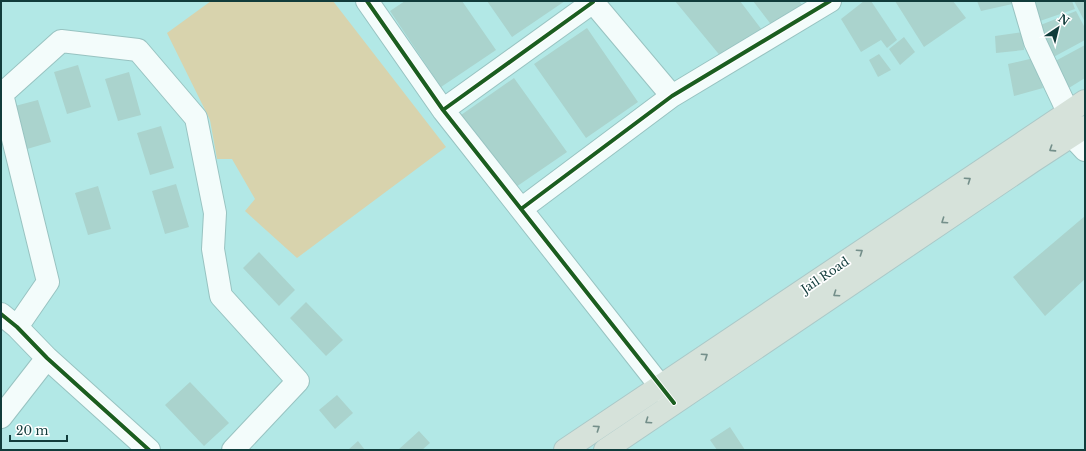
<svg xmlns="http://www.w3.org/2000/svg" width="1086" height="451" font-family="'Libre Baskerville',serif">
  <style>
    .green { fill: #d8d3ad }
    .building { fill: #aad3cd }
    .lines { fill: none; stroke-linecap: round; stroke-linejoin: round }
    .minor-casing { stroke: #98c3c1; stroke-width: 24 }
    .major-casing { stroke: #abc9c8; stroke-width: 24 }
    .minor { stroke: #f3fcfb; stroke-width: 22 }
    .major { stroke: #d6e2da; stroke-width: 22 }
    .cycleway-casing { stroke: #fff; stroke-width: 6 }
    .cycleway { stroke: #1b5e20; stroke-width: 4 }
    .oneway { stroke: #748f8a }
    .labels { text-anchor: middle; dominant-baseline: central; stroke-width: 3.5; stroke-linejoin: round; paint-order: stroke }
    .street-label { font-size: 12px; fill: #113c3b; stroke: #fff }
  </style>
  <rect width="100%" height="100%" fill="#b2e8e6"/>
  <path class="green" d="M211,1H333L446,147L297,258L245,211L255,199L232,159H217L210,120L167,33Z"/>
  <path class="building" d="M405,1H462L496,50L441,87L390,11Z
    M487,1H565L512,37Z
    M675,1H740L762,30L722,58Z
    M753,1H799L805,8L773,27Z
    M864,1H871L897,40L887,48L881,40L861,52L841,19Z
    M895,1H953L966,18L924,47Z
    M977,1H1021V2L981,11Z
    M1032,1H1072L1075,9L1037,22Z
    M1074,1H1085V22Z
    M1076,11L1085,28V40L1048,60L1038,26Z
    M587,28L638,102L586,138L534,64Z
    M1023,32L1024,50L996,53L995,36Z
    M904,37L915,52L900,65L889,49Z
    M1085,45V78L1064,91L1048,65Z
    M879,54L891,70L878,77L869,60Z
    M1034,58L1043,88L1014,96L1008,64Z
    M78,65L91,107L67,114L54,72Z
    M129,72L141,115L118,121L105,79Z
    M514,78L567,152L513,189L461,115Z
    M38,100L51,142L27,149L15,106Z
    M161,126L174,168L150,175L137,133Z
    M176,184L189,227L165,234L152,191Z
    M98,186L111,229L88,235L75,193Z
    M1085,216V279L1045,316L1013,277Z
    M259,252L295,290L279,306L243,268Z
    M306,302L343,340L326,356L290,318Z
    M190,382L229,423L204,446L165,405Z
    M337,395L353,413L335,429L319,410Z
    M730,427L745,450H717L710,440Z
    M419,431L430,443L422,450H398Z
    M358,441L365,450H348Z"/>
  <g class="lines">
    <defs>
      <path id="minor" d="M367,1L443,110L672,401
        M592,1L672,96
        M1023,1L1035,42L1068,112
        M443,110L593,2
        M1072,136L1085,150
        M521,209L672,96L830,1
        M1,314L17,327L47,358L149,450
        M17,327L48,282L2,94L61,41L138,50L196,118L215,213L213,249L221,296L298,381L233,450
        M1,417L47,358"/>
      <path id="major" d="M565,450L1085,101
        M605,450L1033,161L1085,127"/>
    </defs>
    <use href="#minor" class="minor-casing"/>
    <use href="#major" class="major-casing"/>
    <use href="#minor" class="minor"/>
    <use href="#major" class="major"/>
    <defs>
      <path id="cycleway" d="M367,1L443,110L674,403
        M443,110L593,2
        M521,209L672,96L830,1
        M1,314L17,327L47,358L149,450"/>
    </defs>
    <use href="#cycleway" class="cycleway-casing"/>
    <use href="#cycleway" class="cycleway"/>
  </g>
  <defs><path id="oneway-chevron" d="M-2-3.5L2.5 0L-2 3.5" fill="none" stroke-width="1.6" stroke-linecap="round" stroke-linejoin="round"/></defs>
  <g class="oneway">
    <use href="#oneway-chevron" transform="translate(1052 149) rotate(147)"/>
    <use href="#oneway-chevron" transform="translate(968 180) rotate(-34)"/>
    <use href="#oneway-chevron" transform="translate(944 221) rotate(146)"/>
    <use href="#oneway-chevron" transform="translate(860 252) rotate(-34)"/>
    <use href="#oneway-chevron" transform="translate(836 294) rotate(146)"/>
    <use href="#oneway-chevron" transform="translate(705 356) rotate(-34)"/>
    <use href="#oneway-chevron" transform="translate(648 421) rotate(146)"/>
    <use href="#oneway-chevron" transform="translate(597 428) rotate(-34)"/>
  </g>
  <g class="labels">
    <g class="street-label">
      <text transform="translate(825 275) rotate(-34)">Jail Road</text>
    </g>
  </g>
  <rect width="1086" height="451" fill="none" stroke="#113c3b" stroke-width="4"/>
  <g transform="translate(1058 28) rotate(35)" stroke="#ffffff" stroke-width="3" paint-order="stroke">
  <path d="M0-3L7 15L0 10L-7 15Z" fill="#113c3b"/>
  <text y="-6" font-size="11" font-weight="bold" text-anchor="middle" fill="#113c3b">N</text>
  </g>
  <path d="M10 435v6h57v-6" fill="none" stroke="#113c3b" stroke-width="2"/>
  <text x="16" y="435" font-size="12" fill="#113c3b" stroke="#ffffff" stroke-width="3" paint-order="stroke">20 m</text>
</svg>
